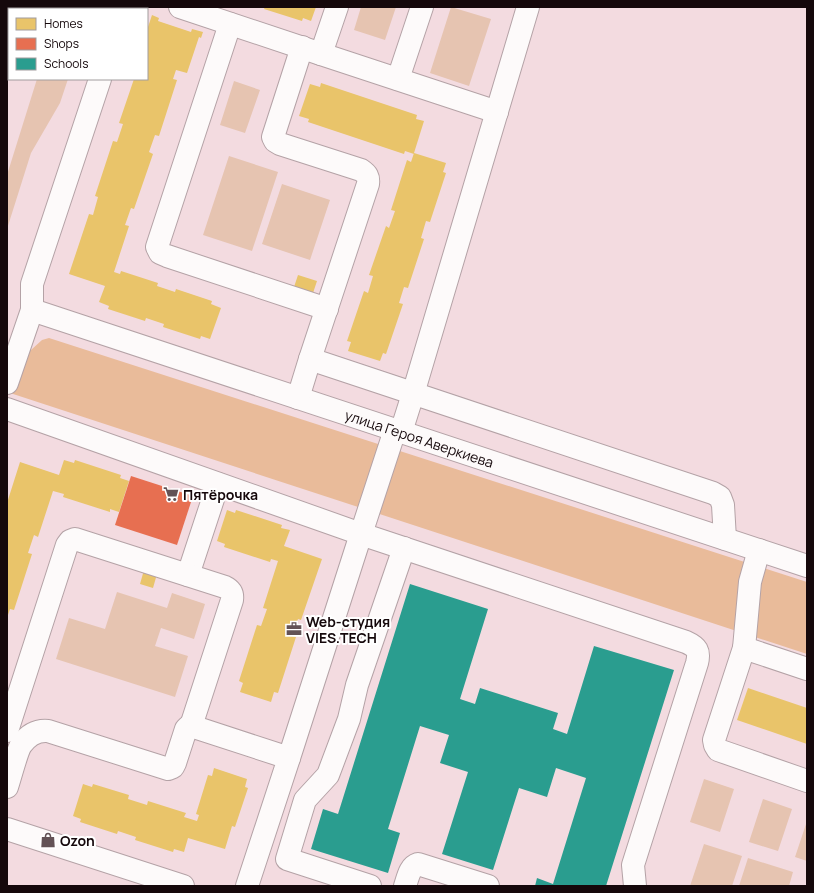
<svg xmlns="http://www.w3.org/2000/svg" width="814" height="893" font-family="Manrope,sans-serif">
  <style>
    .green { fill: #e6c4b1 }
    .forest { fill: #e9bb9a }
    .homes { fill: #e9c46a }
    .shops { fill: #e76f51 }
    .schools { fill: #2a9d8f }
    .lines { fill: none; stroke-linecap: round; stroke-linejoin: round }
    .minor-casing { stroke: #b4a2a6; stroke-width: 24 }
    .minor { stroke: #fdfafa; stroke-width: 22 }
    .labels { text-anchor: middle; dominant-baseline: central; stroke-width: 4; stroke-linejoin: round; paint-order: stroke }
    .street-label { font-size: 14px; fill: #15080b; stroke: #fff }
    .poi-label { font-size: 14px; font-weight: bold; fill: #15080b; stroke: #fff; text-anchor: start }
  </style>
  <rect width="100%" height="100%" fill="#f3dbe0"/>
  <path class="green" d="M7,7H90V9H9V34L7,33Z
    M361,7H396L385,40L354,30Z
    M451,7L491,19L469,86L430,73Z
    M37,79H68L60,103L31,153L7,229V175Z
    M234,81L260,90L245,133L220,125Z
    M229,156L278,172L252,251L203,235Z
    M282,184L330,200L310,260L262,244Z
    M117,592L167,608L172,593L205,604L194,639L161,628L155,646L188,656L175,697L56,659L69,618L105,629Z
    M704,779L734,789L720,832L690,822Z
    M763,799L792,809L778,851L749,842Z
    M807,821V861L795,857Z
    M704,844L742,856L732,886H690Z
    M748,858L793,872L789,886H739Z"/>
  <path class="forest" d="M49,338L807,582V654L7,392V346L24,351L31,350L42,340Z"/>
  <path class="homes" d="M265,7H316L311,21L303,18L302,21L264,9Z
    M152,15L159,18L158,21L191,32L192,29L203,32L201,38L199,37L187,73L176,70L173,79L177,80L159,136L155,135L149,152L153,154L134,209L131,208L125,225L129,226L114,272L120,274L121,271L158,283L157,286L175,292L176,289L212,301L211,304L221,308L210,339L201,336L200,339L163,327L164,324L146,318L145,321L108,309L109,306L99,302L105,286L69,274L89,214L93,215L98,197L95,196L113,141L117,142L123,124L119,123L134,79H147V30Z
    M321,83L417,115L416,119L424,121L414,153L446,163L443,172L446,173L430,222L426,221L421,238L424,239L408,288L404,287L399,303L403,304L386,354L383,353L380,361L348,351L351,342L347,341L364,291L368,293L373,276L369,275L386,226L389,228L395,211L391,210L407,160L411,162L414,153V154L405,151L404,154L308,122L309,119L299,116L310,84L320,87Z
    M298,275L317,281L313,293L294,287Z
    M64,460L74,463L75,460L121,475L120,478L129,481L119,512L110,509V512L63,497L64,494L53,491L38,537L34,535L28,553L32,554L14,610L10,609L7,618V503L20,462L59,475Z
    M227,510L235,513L236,510L282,525L281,528L290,530L284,546L322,559L301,620L298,619L292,636L296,637L278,693L274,692L271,702L240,692L243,683L239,681L257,625L261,626L267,609L263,608L278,561L271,559L270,562L224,547L225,544L217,541Z
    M144,570L157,574L153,588L140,584Z
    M748,688L807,708V744L737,720Z
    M214,768L247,779L245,787L248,788L235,827L232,826L225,849L188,838L184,852L174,849L173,852L135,840L136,837L118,831L117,834L80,822L81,819L73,816L83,784L92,787L93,784L129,795L128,799L147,805L148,801L186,813L184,817L197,821L199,815L196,814L208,775L212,776Z"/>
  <path class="shops" d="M131,476L193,496L177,545L115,525Z"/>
  <path class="schools" d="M410,584L488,609L460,699L475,704L480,688L558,713L553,729L567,734L594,646L674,670L606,886H535L537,878L553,884L586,778L556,768L547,797L519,788L493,870L442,854L468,772L440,763L449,735L420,726L388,829L400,833L388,873L311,849L323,809L338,814Z"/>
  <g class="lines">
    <defs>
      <g id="minor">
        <path d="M180,7L321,54L337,7"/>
        <path d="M123,9L124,7"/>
        <path d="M230,24L157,247L160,253L167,256L327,309"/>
        <path d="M302,47L273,137L275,141L280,144L361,170C367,174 369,177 368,184L310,359L713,493L720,497L723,505L725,539"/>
        <path d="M321,54L497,112"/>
        <path d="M398,79L422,7"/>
        <path id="s1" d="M32,310L807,566"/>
        <path d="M7,383L32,310V284L100,79"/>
        <path d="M298,398L310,359"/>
        <path d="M7,409L361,534L289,758"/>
        <path d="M395,430L361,534L686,642C697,647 700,651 697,663L633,865L635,886"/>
        <path d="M401,432L413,394L528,7"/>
        <path d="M188,575L218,484"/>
        <path d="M744,648L750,582L759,550"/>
        <path d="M807,669L744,648L714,740L715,745L718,750L807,781"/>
        <path d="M7,731L67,545L70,541L75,539L225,587C231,590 233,593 232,600L191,726"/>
        <path d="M7,787C10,778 17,751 21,745C28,735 37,730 48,731L168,769L173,767L175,763L186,729L188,727L191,726L289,758L247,886"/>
        <path d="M7,829L183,886"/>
        <path d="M370,886L287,859L305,800L328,775L349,719L357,685L404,548"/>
        <path d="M405,886C408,878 409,867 418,864L488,886"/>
      </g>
    </defs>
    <use href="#minor" class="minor-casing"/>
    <use href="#minor" class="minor"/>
  </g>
  <defs>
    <symbol id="supermarket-bare" viewBox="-9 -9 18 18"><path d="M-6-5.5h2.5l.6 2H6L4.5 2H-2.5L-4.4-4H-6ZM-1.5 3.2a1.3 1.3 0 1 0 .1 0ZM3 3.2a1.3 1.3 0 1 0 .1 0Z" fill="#635256" stroke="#fff" stroke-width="2.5" paint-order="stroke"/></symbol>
    <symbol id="office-bare" viewBox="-9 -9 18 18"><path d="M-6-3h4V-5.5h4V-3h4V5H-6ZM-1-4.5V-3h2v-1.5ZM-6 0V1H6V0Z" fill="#635256" stroke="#fff" stroke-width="2.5" paint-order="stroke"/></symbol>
    <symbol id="shop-bare" viewBox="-9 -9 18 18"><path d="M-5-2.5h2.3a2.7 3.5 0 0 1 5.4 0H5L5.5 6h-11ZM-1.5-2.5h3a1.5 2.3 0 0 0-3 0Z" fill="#635256" stroke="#fff" stroke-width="2.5" paint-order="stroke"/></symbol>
  </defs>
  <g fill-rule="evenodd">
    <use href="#supermarket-bare" x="160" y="483" width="22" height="22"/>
    <use href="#office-bare" x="283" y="618" width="22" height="22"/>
    <use href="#shop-bare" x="37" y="829" width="22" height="22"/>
  </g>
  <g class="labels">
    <g class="street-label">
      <text stroke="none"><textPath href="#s1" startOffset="408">улица Героя Аверкиева</textPath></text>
    </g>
    <g class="poi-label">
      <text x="183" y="494">Пятёрочка</text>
      <text x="306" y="621">Web-студия<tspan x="306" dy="16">VIES.TECH</tspan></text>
      <text x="60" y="840">Ozon</text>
    </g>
  </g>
  <rect width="814" height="893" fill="none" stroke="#15080b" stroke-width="16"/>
  <rect x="8" y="8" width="140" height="72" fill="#ffffff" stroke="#a19c9d"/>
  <rect x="16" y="18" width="20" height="12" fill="#e9c46a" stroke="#a19c9d"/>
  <text x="44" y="28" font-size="12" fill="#15080b">Homes</text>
  <rect x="16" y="38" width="20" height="12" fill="#e76f51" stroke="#a19c9d"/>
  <text x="44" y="48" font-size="12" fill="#15080b">Shops</text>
  <rect x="16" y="58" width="20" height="12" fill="#2a9d8f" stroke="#a19c9d"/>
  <text x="44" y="68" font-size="12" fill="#15080b">Schools</text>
</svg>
